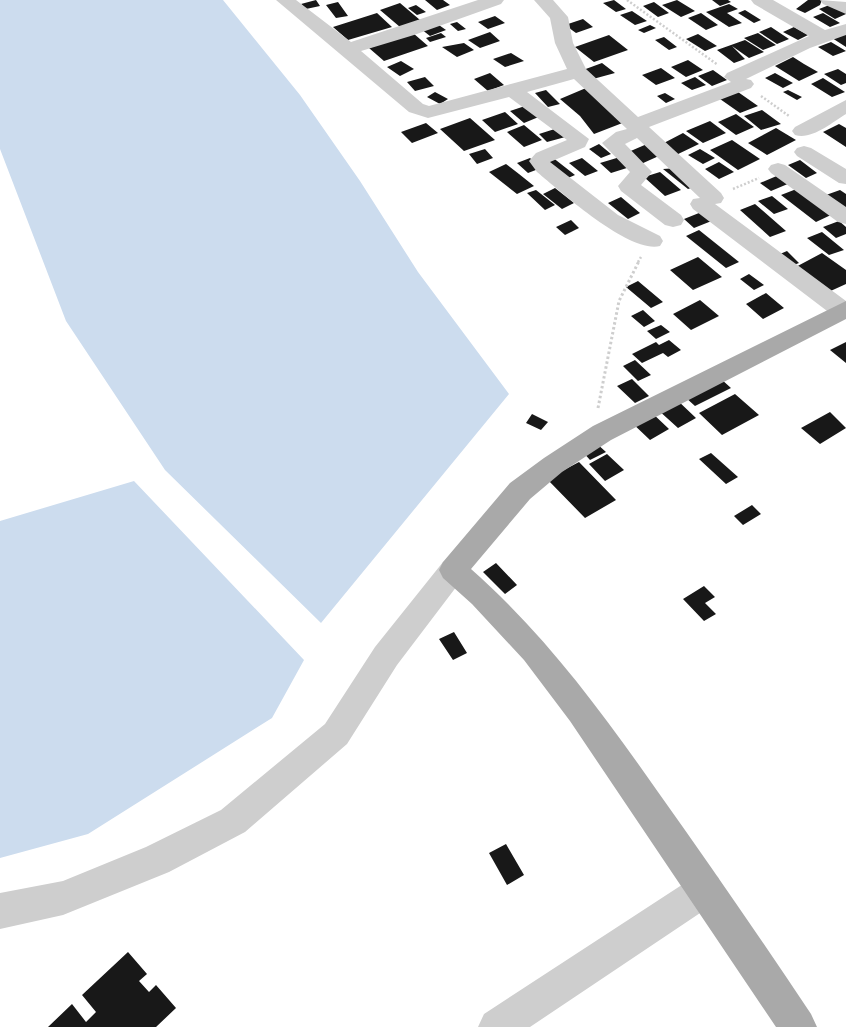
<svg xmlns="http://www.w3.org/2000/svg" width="846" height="1027" font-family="'Fira Sans',sans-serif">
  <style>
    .water { fill: #ccdcee }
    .building { fill: #181818 }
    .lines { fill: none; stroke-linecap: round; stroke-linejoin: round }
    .path-far1 { stroke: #cecece; stroke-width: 2.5; stroke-dasharray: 2 2; stroke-linecap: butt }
    .path { stroke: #cecece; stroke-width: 3; stroke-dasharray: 2.5 2.5; stroke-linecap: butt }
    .minor { fill: #cecece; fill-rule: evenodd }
    .major { fill: #a9a9a9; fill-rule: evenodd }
  </style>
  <rect width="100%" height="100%" fill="#fff"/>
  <path class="water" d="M0,0H223L300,95L360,181L418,272L509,394L321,623L165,470L66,321L0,149Z
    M134,481L304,660L272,718L88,834L0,858V521Z"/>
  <path class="building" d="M316,0L320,6L306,9L301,4Z
    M425,0H443L450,5L437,10Z
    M614,0L626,9L616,12L603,3Z
    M677,0L695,11L681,17L662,5Z
    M712,0H728L731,2L720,6Z
    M808,0H822L820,5L805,13L796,9Z
    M338,2L348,16L336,18L326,5Z
    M654,2L669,13L658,17L643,6Z
    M400,3L420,20L400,27L380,10Z
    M729,4L738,9L727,13L742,23L729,27L706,12Z
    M832,4L846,11V14L835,19L819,9Z
    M416,5L426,12L417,15L408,8Z
    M745,10L761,20L754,23L738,13Z
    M632,11L647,21L635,25L620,15Z
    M377,13L392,27L348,40L333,27Z
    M701,13L718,25L706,30L688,18Z
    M823,13L840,23L830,27L813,17Z
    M495,16L505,23L488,29L478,22Z
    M583,19L593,27L576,33L565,25Z
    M457,22L466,29L458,31L450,24Z
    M436,23L446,30L430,36L421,29Z
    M650,25L656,28L644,33L638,30Z
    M771,27L789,39L777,44L759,32Z
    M794,27L808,35L798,40L783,32Z
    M490,32L500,41L480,48L468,40Z
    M413,33L428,46L384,61L369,48Z
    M441,33L446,37L430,42L426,38Z
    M758,33L776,45L763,50L744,38Z
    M846,33V47L832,38Z
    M698,34L717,46L705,51L686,39Z
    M609,35L628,50L594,62L575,47Z
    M664,37L677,47L669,50L655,40Z
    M745,40L764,52L749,58L732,46L745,59L734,63L717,50Z
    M831,42L846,51L833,56L818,47Z
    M464,43L474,50L457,57L442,47Z
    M511,53L524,61L505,67L493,59Z
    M793,57L804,64L818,72L799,81L775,66Z
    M688,60L703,70L686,77L671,67Z
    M401,61L414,69L400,76L387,67Z
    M602,63L615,73L593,79L583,70Z
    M661,68L675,78L656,85L642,75Z
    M838,69L846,74V83L841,85L824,74Z
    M713,70L727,80L712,86L698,76Z
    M490,73L504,85L488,91L474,79Z
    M775,73L793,83L783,88L765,78Z
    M425,77L434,86L415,91L407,82Z
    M695,77L706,85L692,90L681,83Z
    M823,78L845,92L832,97L811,84Z
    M586,88L625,122L594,134L580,116L560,99Z
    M546,90L560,104L548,107L535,93Z
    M788,90L802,97L797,100L783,92Z
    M435,92L448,99L440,104L427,97Z
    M738,92L758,106L740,113L720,99Z
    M665,93L675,99L666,103L657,96Z
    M528,105L541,116L524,123L510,111Z
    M762,110L781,124L761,130L744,116Z
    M505,112L518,124L495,132L482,120Z
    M736,114L754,127L736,135L718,122Z
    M470,118L495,140L464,151L440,129Z
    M710,121L726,133L703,143L686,131Z
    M426,123L438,133L412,143L401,132Z
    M839,124L846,128V147L823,132Z
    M524,125L542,140L524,147L507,132Z
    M561,127L569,136L547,142L539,134Z
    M776,128L796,140L767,155L748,143Z
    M683,133L699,144L676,155L662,144Z
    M732,140L760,159L738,170L710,150Z
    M599,144L611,154L601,158L589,149Z
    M647,144L661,155L641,164L626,153Z
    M485,149L493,158L477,164L469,154Z
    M700,149L715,158L703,164L688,155Z
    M552,157L575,175L568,178L544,161Z
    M620,157L630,167L611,173L600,163Z
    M530,158L541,168L528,173L517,163Z
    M582,158L598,171L585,176L569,163Z
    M800,160L817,173L806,178L788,165Z
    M719,162L734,172L719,179L705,169Z
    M506,164L519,174L534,186L517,194L489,172Z
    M678,168L697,186L688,189L663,169Z
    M660,172L681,190L665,196L644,177Z
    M779,175L790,183L771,191L760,183Z
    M555,188L574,203L562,209L543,194Z
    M799,188L833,214L816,222L781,195Z
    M536,190L555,205L545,210L527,193Z
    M840,190L846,194V211L826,195Z
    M772,196L788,209L774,214L758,201Z
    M621,197L640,213L628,219L608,203Z
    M755,204L786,231L770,237L740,210Z
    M704,211L714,220L694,228L684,219Z
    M571,220L579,228L565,235L556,227Z
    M839,221L846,227V234L836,238L823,227Z
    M699,230L739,262L726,268L686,236Z
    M822,232L844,250L829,255L807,238Z
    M787,251L799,263L791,266L780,254Z
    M822,253L846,270V284L824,294L792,269Z
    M698,257L722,277L693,290L670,270Z
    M749,274L764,285L754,290L740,279Z
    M638,281L663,302L651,308L626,287Z
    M766,293L784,308L763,319L746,304Z
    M700,300L719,316L691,330L673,314Z
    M643,310L655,321L644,327L631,316Z
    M661,325L670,332L656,339L647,331Z
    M669,340L681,350L668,357L663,353L642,363L632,354L656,342L659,345Z
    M846,342V363L830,350Z
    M635,360L651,375L638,381L623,366Z
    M632,379L649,396L635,403L617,386Z
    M721,379L731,388L695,406L685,397Z
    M735,394L759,415L722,435L699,413Z
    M676,399L696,418L678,428L657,409Z
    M650,411L669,429L650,440L630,421Z
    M830,412L846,428L820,444L801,428Z
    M532,414L548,422L541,430L526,423Z
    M596,443L606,452L590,460L581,450Z
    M711,453L738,477L726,484L699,459Z
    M607,454L624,470L605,481L589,464Z
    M579,462L616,500L585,518L547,479Z
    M752,505L761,514L743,525L734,516Z
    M496,563L517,585L505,594L483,572Z
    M704,586L715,597L705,603L716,614L704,621L683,599Z
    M454,632L467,653L453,660L439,639Z
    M506,844L524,875L507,885L489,853Z
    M128,952L147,974L139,981L149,992L156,985L176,1008L156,1027H48L72,1004L86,1022L96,1012L82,995Z"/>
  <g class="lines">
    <path class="path-far1" d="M627,0L718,65
      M761,96L789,116
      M733,189L759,178
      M638,262L641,257"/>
    <path class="path" d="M598,408L619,301L639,261"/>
    <path class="minor" d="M276,0H296L351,42L478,0H504L501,4L414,35L361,51L423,104L429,106L567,69L555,43L550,18L534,0H553L568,17L573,43L586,69L638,117L731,82L724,77L727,73L809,36L754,4L751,0H773L825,30L846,24V35L810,48L746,79L751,80L754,84L751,88L649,127L721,193L724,198L721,203L715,204L846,301V318L835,317L693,209L690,204L693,199L700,198L637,138L625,144L652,172L641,185L681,215L684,220L681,225L673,227L665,225L621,191L618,186L630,172L602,143L616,132L627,129L574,79L527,92L589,139L585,147L550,162L618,215L660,236L663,241L660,246C630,254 561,192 537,172L529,161L536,153L567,140L509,97L428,118L409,112Z
      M820,0L846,2V14L823,4Z
      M846,100V114C831,123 812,140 795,135L792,131L795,127Z
      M804,146L811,148L846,169V184L839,183L797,156L794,152L797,148Z
      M778,163L785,165L846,207V224L838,222L771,173L768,169L771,165Z
      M453,558L463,562L467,570L463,578L397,665L347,744L245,832L169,872L63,915L0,929V893L63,881L146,847L221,810L325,724L375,647L443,562Z
      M706,872L718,877L723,889L718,901L530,1027H478L484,1014L694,877Z"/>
    <path class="major" d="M846,301V319L611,440L562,472L530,499L471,569C545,634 602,712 658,792C710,865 761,939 811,1014L817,1027H776L570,721L524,660L472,604L443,578L439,570L443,562L510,483L544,458L593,426Z"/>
  </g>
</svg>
